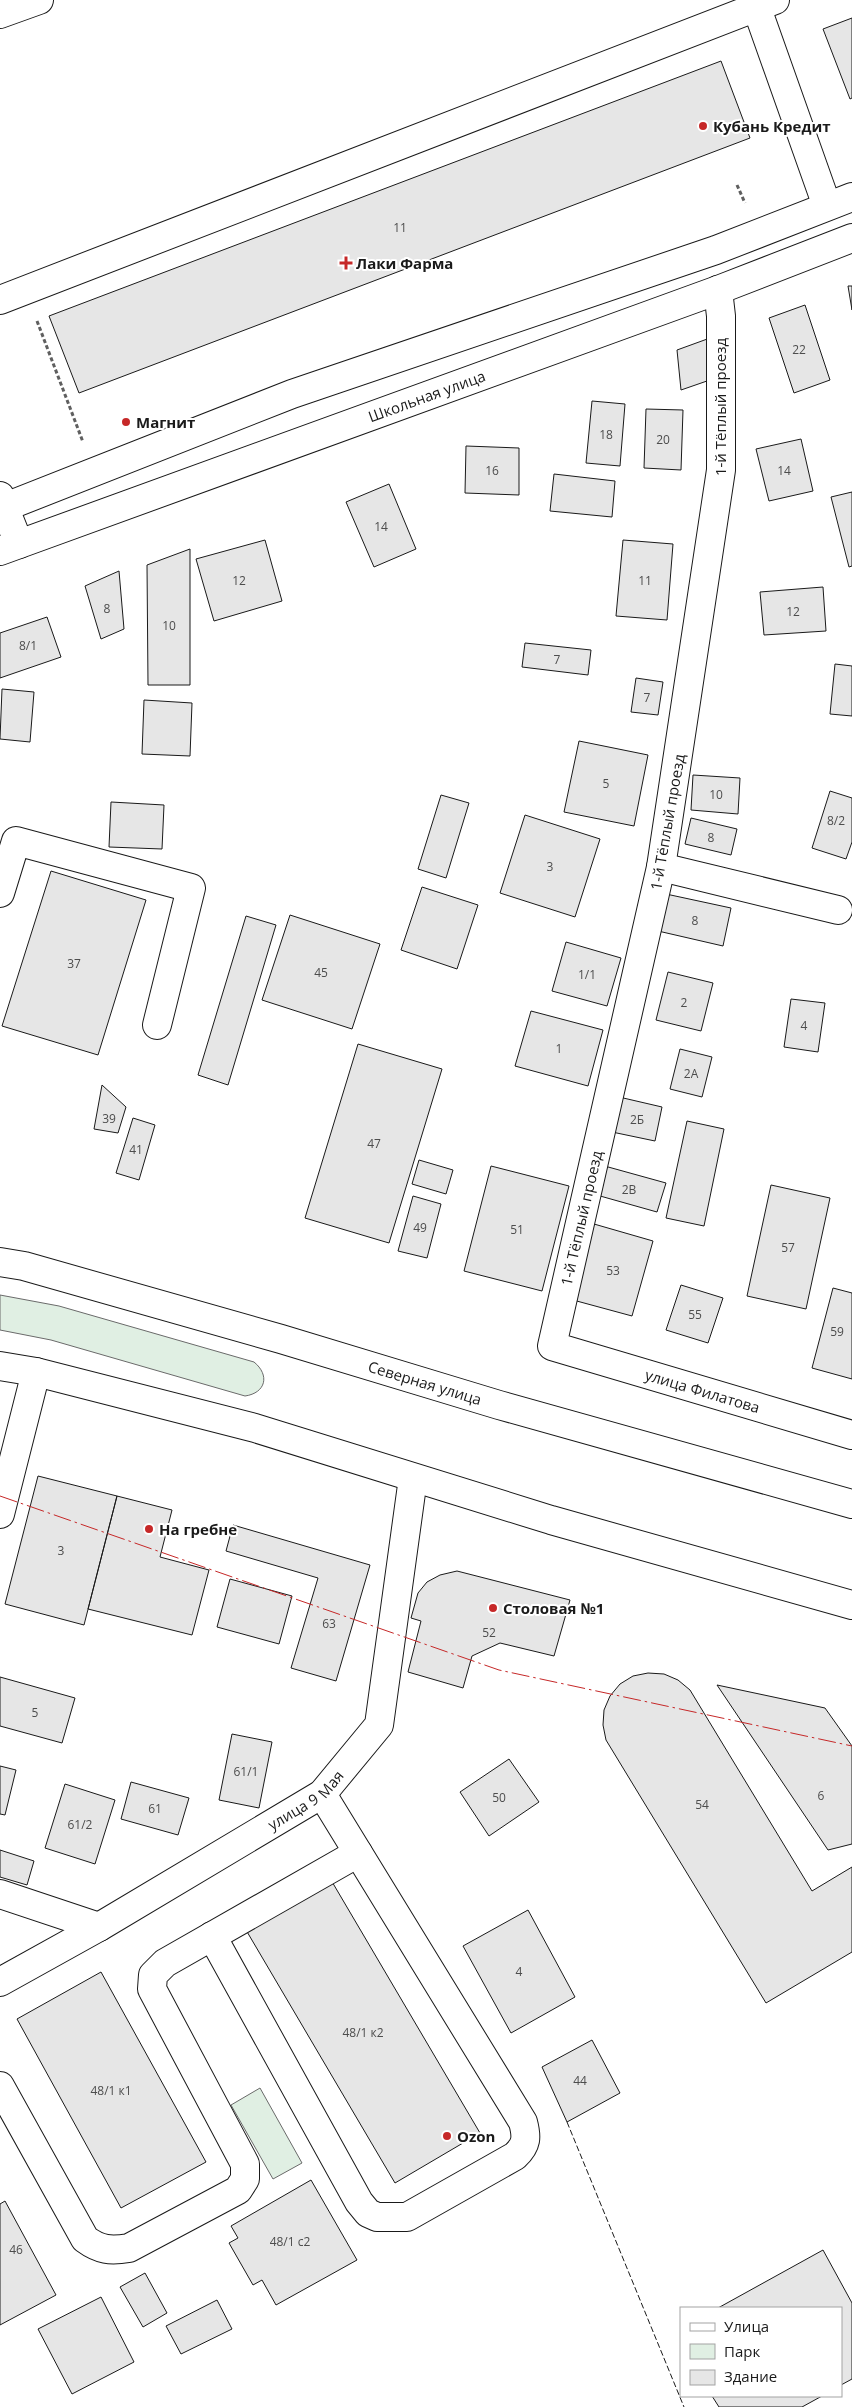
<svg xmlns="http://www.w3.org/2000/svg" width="852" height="2407" font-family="'Open Sans',sans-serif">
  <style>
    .green { fill: #e0efe3; stroke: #6a6a6a }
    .building { fill: #e6e6e6; stroke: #1a1a1a }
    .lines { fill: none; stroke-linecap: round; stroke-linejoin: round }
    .minor-casing { stroke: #1a1a1a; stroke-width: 30 }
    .major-casing { stroke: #1a1a1a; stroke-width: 30 }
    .path { stroke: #5f5f5f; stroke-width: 3; stroke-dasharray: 4 2.5; stroke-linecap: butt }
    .minor { stroke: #fff; stroke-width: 28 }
    .major { stroke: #fff; stroke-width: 28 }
    .fence { stroke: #1a1a1a; stroke-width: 1; stroke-dasharray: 6 2.5; stroke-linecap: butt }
    .power { stroke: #c62828; stroke-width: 1; stroke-dasharray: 18 4 2.5 4; stroke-linecap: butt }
    .poi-dot { fill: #c62828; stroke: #fff; stroke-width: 2 }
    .labels { text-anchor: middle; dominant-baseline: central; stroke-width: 4; stroke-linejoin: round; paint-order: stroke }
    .number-label { font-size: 12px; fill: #4d4d4d }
    .poi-label { font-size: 15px; font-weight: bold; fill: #1a1a1a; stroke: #fff; text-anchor: start }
    .street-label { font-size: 15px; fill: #1a1a1a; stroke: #fff }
  </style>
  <rect width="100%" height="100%" fill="#fff"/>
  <path class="green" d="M0,1295L59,1306L254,1362C270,1375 266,1393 245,1396L51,1340L0,1330Z
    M260,2088L302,2163L273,2179L231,2105Z"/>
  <path class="building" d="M852,18V98L850,99L823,29Z
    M721,61L750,138L79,393L49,316Z
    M848,286H852V310Z
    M805,305L830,380L794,393L769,318Z
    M710,338L707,381L681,390L677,350Z
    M592,401L625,404L620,466L586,463Z
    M646,409L683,410L681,470L644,468Z
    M801,439L813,491L769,501L756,449Z
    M466,446L519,448V495L465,493Z
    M554,474L615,481L612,517L550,511Z
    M389,484L416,549L374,567L346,502Z
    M852,492V566L849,567L831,497Z
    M265,540L282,601L214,621L196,559Z
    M623,540L673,544L667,620L616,616Z
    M190,549V685H148L147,565Z
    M119,571L124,629L101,639L85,586Z
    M823,587L826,631L764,635L760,592Z
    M47,617L61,657L0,678V633Z
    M525,643L591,650L588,675L522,667Z
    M835,664L852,666V716L830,714Z
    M636,678L663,682L658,715L631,712Z
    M2,689L34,692L30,742L0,739Z
    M144,700L192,703L190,756L142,754Z
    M579,741L648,755L634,826L564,812Z
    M693,775L740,778L738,814L691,810Z
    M830,791L852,798V842L846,859L812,848Z
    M441,795L469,803L446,878L418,869Z
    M111,802L164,805L162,849L109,847Z
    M525,815L600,839L575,917L500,893Z
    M691,818L737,829L731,855L685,844Z
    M51,871L146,900L98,1055L2,1026Z
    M422,887L478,905L457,969L401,950Z
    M666,894L731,908L723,946L658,931Z
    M290,915L380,944L352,1029L262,1000Z
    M246,916L276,925L228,1085L198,1075Z
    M566,942L621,958L607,1006L552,991Z
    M668,972L713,983L701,1031L656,1020Z
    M791,999L825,1003L818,1052L784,1047Z
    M531,1011L603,1030L588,1086L515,1066Z
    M358,1044L442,1069L389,1243L305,1218Z
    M680,1049L712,1057L702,1097L670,1089Z
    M102,1085L126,1107L118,1133L94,1129Z
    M619,1097L662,1107L655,1141L612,1132Z
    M133,1118L155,1125L139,1180L116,1173Z
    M687,1121L724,1129L704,1226L666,1218Z
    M419,1160L453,1170L446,1194L412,1184Z
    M601,1165L666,1183L657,1212L593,1194Z
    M491,1166L569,1186L542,1291L464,1271Z
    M771,1185L830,1198L806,1309L747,1296Z
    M413,1196L441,1204L427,1258L398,1251Z
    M594,1224L653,1241L632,1316L573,1300Z
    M681,1285L723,1298L708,1343L666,1330Z
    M833,1288L852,1293V1379L812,1368Z
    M38,1476L117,1496L84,1625L5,1604Z
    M117,1496L172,1510L160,1557L209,1570L192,1635L88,1609Z
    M233,1525L370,1565L336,1681L291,1668L318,1578L226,1551Z
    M457,1571L570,1600L554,1656L500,1643L472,1656L463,1688L408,1672L421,1621L411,1618L418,1593L427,1582L440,1575Z
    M230,1579L292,1596L279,1644L217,1627Z
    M648,1673L664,1674L678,1680L690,1690L812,1891L852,1867V1952L766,2003L606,1740L603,1725L604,1710L610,1696L620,1684L633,1676Z
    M0,1677L75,1698L62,1743L0,1726Z
    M717,1685L825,1708L852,1746V1844L828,1850Z
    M232,1734L272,1742L259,1808L219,1800Z
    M509,1759L539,1802L489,1836L460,1792Z
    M0,1766L16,1770L5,1815L0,1814Z
    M131,1782L189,1798L178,1835L121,1819Z
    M65,1784L115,1800L95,1864L45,1848Z
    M0,1850L34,1861L27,1885L0,1877Z
    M331,1880L480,2133L395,2183L246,1930Z
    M528,1910L575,1997L511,2033L463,1946Z
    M101,1972L206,2162L121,2208L17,2019Z
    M592,2040L620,2093L567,2122L542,2067Z
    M311,2180L357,2260L276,2305L262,2280L253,2285L229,2243L238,2238L231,2226Z
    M5,2201L56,2295L0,2325V2204Z
    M823,2250L852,2303V2379L841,2385V2308H718Z
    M145,2273L167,2313L143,2327L120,2287Z
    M101,2297L134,2362L72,2394L38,2329Z
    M217,2300L232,2329L181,2354L166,2326Z
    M712,2396H822L802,2407H719Z"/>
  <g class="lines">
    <defs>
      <g id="minor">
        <path d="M754,0L827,206"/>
        <path d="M0,14L39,0"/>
        <path id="s1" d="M718,290L721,316V470L661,867L552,1346L852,1435"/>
        <path d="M0,300L775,0"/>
        <path d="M0,496L19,544"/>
        <path d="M661,867L838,910"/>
        <path d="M0,893L16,841L191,888L157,1025"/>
        <path d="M0,1514L36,1372"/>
        <path d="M0,1894L99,1927"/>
        <path d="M212,1936L359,2202L368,2213L377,2217H407L515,2156C527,2145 527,2137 523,2122L322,1794"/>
        <path id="s2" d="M0,1982L99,1927L322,1794L379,1725L413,1478"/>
        <path d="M0,2086L85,2239C100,2250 110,2251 129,2248L238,2190L245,2179V2164L152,1989L153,1975L165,1963L358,1853"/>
      </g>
      <g id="major">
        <path d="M0,509L292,394L716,250L852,197"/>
        <path id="s3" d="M0,551L718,290L852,238"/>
        <path id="s4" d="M0,1262L24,1266L281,1339L499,1405L852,1504"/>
        <path d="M0,1366L36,1372L255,1428L551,1520L852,1605"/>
      </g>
    </defs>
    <use href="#minor" class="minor-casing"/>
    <use href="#major" class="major-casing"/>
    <path class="path" d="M737,185L745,203
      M37,321L83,442"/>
    <use href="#minor" class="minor"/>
    <use href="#major" class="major"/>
    <path class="fence" d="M567,2122L684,2407"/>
    <path class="power" d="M0,1496L499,1670L852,1746"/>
  </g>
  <g class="poi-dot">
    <circle cx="703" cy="126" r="5"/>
    <path d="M343.5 255.5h5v5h5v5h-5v5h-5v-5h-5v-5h5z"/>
    <circle cx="126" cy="422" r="5"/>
    <circle cx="149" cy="1529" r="5"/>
    <circle cx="493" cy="1608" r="5"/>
    <circle cx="447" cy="2136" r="5"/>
  </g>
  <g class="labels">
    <g class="number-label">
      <text x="400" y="227">11</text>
      <text x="799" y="349">22</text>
      <text x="606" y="434">18</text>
      <text x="663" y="439">20</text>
      <text x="492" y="470">16</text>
      <text x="784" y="470">14</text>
      <text x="381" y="526">14</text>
      <text x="239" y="580">12</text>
      <text x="645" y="580">11</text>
      <text x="107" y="608">8</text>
      <text x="793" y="611">12</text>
      <text x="169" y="625">10</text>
      <text x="28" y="645">8/1</text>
      <text x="557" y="659">7</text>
      <text x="647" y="697">7</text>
      <text x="606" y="783">5</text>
      <text x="716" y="794">10</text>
      <text x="836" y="820">8/2</text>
      <text x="711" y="837">8</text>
      <text x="550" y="866">3</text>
      <text x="695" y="920">8</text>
      <text x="74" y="963">37</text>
      <text x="321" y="972">45</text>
      <text x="587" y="974">1/1</text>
      <text x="684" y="1002">2</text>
      <text x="804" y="1025">4</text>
      <text x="559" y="1048">1</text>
      <text x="691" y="1073">2А</text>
      <text x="109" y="1118">39</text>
      <text x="637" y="1119">2Б</text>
      <text x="374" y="1143">47</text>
      <text x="136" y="1149">41</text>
      <text x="629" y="1189">2В</text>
      <text x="420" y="1227">49</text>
      <text x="517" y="1229">51</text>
      <text x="788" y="1247">57</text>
      <text x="613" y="1270">53</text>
      <text x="695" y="1314">55</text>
      <text x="837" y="1331">59</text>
      <text x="61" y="1550">3</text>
      <text x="329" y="1623">63</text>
      <text x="489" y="1632">52</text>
      <text x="35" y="1712">5</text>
      <text x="246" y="1771">61/1</text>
      <text x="821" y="1795">6</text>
      <text x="499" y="1797">50</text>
      <text x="702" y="1804">54</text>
      <text x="155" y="1808">61</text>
      <text x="80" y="1824">61/2</text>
      <text x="519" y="1971">4</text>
      <text x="363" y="2032">48/1 к2</text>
      <text x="580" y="2080">44</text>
      <text x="111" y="2090">48/1 к1</text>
      <text x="290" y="2241">48/1 с2</text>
      <text x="16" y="2249">46</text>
    </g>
    <g class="poi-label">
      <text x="713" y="126">Кубань Кредит</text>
      <text x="356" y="263">Лаки Фарма</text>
      <text x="136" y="422">Магнит</text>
      <text x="159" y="1529">На гребне</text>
      <text x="503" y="1608">Столовая №1</text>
      <text x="457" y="2136">Ozon</text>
    </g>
    <g class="street-label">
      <text stroke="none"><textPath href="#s3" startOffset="454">Школьная улица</textPath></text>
      <text transform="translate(720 407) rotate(-90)">1-й Тёплый проезд</text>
      <text transform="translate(667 822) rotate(-80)">1-й Тёплый проезд</text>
      <text transform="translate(581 1218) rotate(-77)">1-й Тёплый проезд</text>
      <text stroke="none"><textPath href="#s4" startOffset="442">Северная улица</textPath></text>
      <text stroke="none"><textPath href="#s1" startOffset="1230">улица Филатова</textPath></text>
      <text stroke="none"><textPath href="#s2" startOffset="356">улица 9 Мая</textPath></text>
    </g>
  </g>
  <rect x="680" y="2307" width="162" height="90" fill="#ffffff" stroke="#a3a3a3"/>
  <rect x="690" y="2323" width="25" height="8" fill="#ffffff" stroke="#a3a3a3"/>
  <text x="724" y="2332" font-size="15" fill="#1a1a1a">Улица</text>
  <rect x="690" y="2344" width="25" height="15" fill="#e0efe3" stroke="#a3a3a3"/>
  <text x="724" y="2357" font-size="15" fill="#1a1a1a">Парк</text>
  <rect x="690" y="2370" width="25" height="15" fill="#e6e6e6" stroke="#a3a3a3"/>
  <text x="724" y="2382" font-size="15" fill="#1a1a1a">Здание</text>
</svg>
